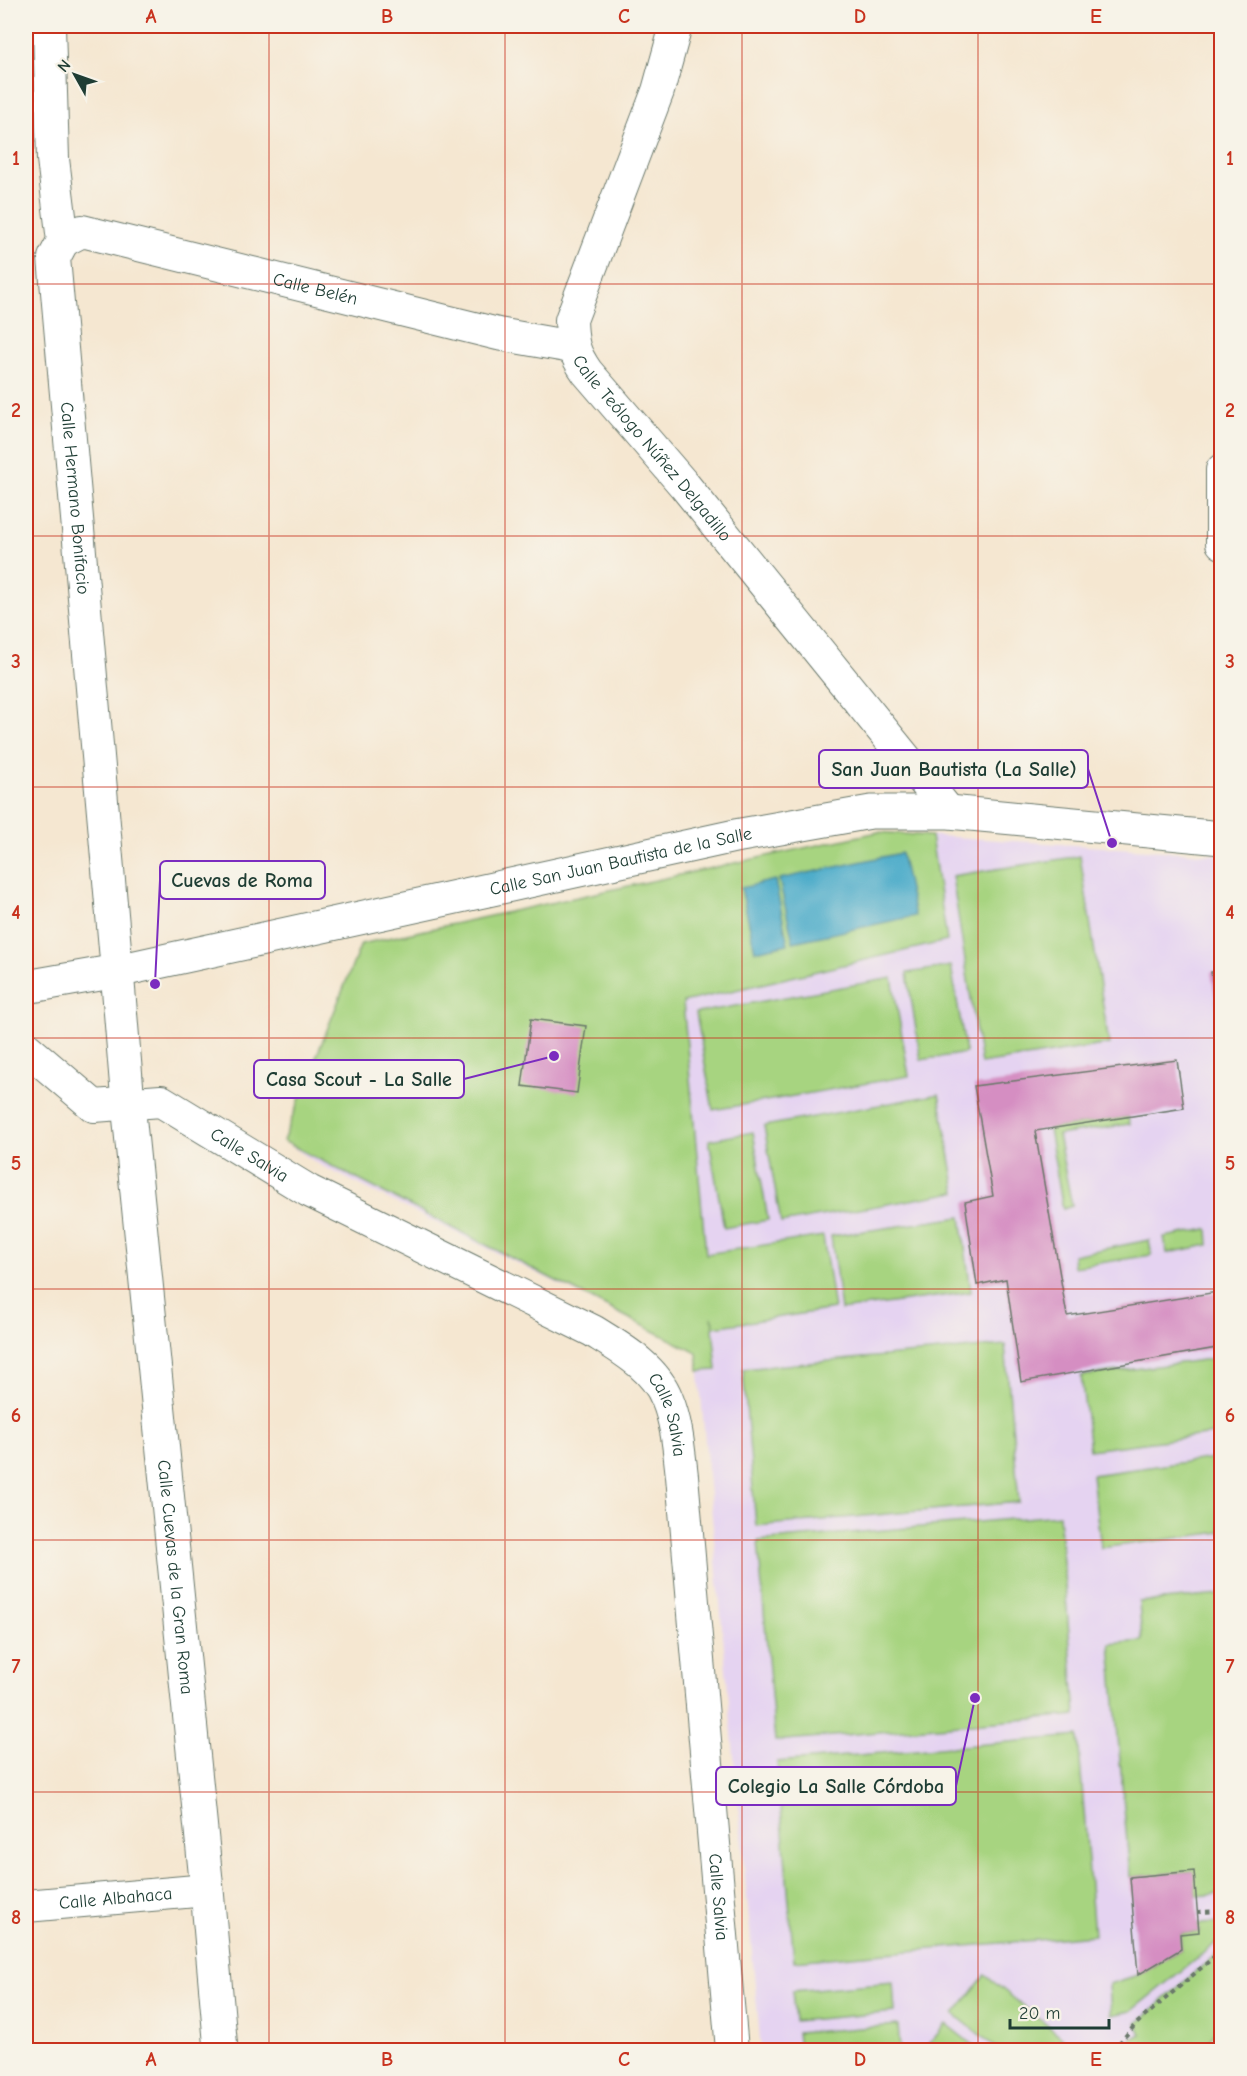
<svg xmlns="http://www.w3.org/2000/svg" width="1247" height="2076" font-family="'Comic Neue',sans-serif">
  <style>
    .built { fill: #e5d3f1 }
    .green { fill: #a7d480; stroke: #63885a; stroke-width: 1.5 }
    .water { fill: #4aaac9; stroke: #34747e; stroke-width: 1.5 }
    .building { fill: #d58ec2 }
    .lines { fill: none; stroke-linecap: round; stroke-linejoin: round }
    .street-casing { stroke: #6a786b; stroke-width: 34 }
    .secondary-casing { stroke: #6a786b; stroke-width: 35 }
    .path { stroke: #6a786b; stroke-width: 4; stroke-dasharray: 4.5 4.5; stroke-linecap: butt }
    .street { stroke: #fff; stroke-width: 32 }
    .secondary { stroke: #fff; stroke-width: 33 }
    .grid { fill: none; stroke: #c8321e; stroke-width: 1.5; stroke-opacity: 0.55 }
    .labels { text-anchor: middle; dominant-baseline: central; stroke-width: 4.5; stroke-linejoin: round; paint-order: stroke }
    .street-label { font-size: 18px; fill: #1f3d34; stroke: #f7f3e8 }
    .leader { fill: none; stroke: #7b2cbf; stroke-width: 2 }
    .callout-dot { fill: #7b2cbf; stroke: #f7f3e8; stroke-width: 2 }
    .callout { fill: #f7f3e8; stroke: #7b2cbf; stroke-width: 2 }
    .callout-label { font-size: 20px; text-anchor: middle; font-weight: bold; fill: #1f3d34 }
    .neatline { fill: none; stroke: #c8321e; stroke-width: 2 }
    .grid-label { font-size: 20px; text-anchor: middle; font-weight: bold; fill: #c8321e }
  </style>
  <rect width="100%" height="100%" fill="#f7f3e8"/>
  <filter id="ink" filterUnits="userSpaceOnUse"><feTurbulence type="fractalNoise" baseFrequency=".0167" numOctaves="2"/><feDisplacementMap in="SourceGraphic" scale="12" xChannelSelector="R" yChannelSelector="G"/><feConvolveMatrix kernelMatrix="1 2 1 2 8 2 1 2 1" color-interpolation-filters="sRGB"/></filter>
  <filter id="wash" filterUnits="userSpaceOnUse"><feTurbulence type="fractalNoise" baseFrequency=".008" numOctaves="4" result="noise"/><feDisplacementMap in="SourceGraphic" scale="24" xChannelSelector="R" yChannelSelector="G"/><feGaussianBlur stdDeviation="1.35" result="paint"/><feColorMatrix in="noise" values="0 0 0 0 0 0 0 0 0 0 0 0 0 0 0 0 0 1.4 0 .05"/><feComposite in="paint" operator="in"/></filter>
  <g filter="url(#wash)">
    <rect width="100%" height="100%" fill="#f5e7d1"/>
    <path class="built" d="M878,832L1221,855L1222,2026L1201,2050H761L697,1353L320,1165L283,1141L361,944Z"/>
    <path class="green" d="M878,832L931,836L947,941L683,1002L706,1254L823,1236L834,1309L714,1327L712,1317L717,1370L699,1371L697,1353L283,1141L361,944Z
      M1080,856L1109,1044L981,1064L952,876Z
      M951,966L966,1053L921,1060L907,973Z
      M892,978L909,1076L713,1110L696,1013Z
      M939,1094L956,1192L781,1223L764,1126Z
      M1128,1117L1130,1124L1058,1135L1072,1206L1063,1209L1049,1129Z
      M753,1132L768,1220L724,1228L709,1140Z
      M961,1217L971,1292L841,1310L831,1236Z
      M1208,1229L1209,1245L1167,1253L1164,1237Z
      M1149,1240L1152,1255L1074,1267L1073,1255Z
      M1005,1345L1019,1502L756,1526L743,1369Z
      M1218,1358L1222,1383L1221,1433L1090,1450L1081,1376Z
      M1221,1457V1532L1101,1548L1092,1475Z
      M1059,1515L1076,1715L775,1741L758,1541Z
      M1221,1595V1894L1196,1896L1193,1871L1130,1877L1110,1644L1142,1641L1139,1602Z
      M1078,1736L1094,1935L794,1961L777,1762Z
      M1221,1923V1939L1131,2011L1111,2015L1109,1984L1138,1975L1181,1949L1180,1934L1199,1932L1198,1924Z
      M1221,1950V2026L1201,2050H1118L1116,2048L1141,2034L1136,2024Z
      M985,1975L1063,2038L1053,2050H999L954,2014Z
      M893,1982L895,2012L795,2021L792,1991Z
      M946,2024L979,2050H924Z
      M898,2025L900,2050H799L797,2033Z"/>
    <path class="water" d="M901,853L915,916L793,942L779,879Z
      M775,880L788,944L755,951L741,888Z"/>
    <g id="blocks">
      <path class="building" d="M1222,970V1027H1220L1211,972Z
        M531,1019L586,1026L577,1093L522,1086Z
        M1177,1060L1184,1108L1035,1131L1067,1316L1217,1292L1222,1318V1347L1021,1382L1006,1279L977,1285L965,1202L993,1196L974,1086Z
        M1194,1871L1199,1932L1180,1934L1181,1949L1138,1975L1130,1877Z"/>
    </g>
  </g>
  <g filter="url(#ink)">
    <use href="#blocks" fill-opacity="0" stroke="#6a786b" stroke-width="1.5"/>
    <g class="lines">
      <defs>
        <g id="street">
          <path id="s1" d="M49,26L53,159L63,241L54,258L117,971"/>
          <path id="s2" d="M676,26L658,91L571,320C572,343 573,352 587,372L685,486L949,812"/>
          <path id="s3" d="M63,241L82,231L498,334L572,347"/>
          <path d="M1222,470V543"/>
          <path id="s4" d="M26,1048L94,1106L161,1101L309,1191L593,1331C620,1348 655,1367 667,1399C677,1423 679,1451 682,1476L732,2050"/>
          <path id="s5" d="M26,1906L207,1890"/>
        </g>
        <g id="secondary">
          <path id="s6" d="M117,971L128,1103L207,1890L221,2050"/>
          <path id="s7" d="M26,987L117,971L735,836L871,812H949L1222,838"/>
        </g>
      </defs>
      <use href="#street" class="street-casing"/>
      <use href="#secondary" class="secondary-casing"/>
      <path class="path" d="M1197,1912L1222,1911
        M1113,2050L1136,2024L1222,1950"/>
      <use href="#street" class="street"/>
      <use href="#secondary" class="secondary"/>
    </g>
  </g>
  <path class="grid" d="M269,26V2050M505,26V2050M742,26V2050M978,26V2050M26,284H1222M26,536H1222M26,787H1222M26,1038H1222M26,1289H1222M26,1540H1222M26,1792H1222"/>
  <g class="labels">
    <g class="street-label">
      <text stroke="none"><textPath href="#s3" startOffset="262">Calle Belén</textPath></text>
      <text stroke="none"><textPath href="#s2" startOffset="468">Calle Teólogo Núñez Delgadillo</textPath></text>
      <text stroke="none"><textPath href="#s1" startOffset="476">Calle Hermano Bonifacio</textPath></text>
      <text stroke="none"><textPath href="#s7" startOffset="608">Calle San Juan Bautista de la Salle</textPath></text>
      <text stroke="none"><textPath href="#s4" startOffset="260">Calle Salvia</textPath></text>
      <text stroke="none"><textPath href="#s4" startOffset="764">Calle Salvia</textPath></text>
      <text stroke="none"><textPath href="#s6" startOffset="609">Calle Cuevas de la Gran Roma</textPath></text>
      <text stroke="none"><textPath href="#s4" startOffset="1250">Calle Salvia</textPath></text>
      <text stroke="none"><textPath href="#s5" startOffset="90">Calle Albahaca</textPath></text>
    </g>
  </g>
  <path class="leader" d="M1112 843L1088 769M155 984L160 880M554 1056L464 1079M975 1698L956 1786"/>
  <g class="callout-dot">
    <circle cx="1112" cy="843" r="6"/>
    <circle cx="155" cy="984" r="6"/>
    <circle cx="554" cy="1056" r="6"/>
    <circle cx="975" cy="1698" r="6"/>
  </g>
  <g class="callout">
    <rect x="819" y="750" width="269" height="38" rx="6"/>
    <rect x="160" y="861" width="165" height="38" rx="6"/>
    <rect x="254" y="1060" width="210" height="38" rx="6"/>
    <rect x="716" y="1767" width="240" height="38" rx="6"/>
  </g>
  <g class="callout-label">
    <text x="954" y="776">San Juan Bautista (La Salle)</text>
    <text x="242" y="887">Cuevas de Roma</text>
    <text x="359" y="1086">Casa Scout - La Salle</text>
    <text x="836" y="1793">Colegio La Salle Córdoba</text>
  </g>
  <rect width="1247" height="2076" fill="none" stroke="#f7f3e8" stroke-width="66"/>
  <g transform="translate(75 75) rotate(310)" stroke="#f7f3e8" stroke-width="4.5" paint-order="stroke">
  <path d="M0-4.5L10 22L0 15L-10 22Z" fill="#1f3d34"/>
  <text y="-9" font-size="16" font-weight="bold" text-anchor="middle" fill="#1f3d34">N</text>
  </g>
  <path d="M1010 2019v9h99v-9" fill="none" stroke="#1f3d34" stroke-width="3"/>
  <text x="1019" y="2019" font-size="18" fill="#1f3d34" stroke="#f7f3e8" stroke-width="4.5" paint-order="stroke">20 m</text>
  <rect x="33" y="33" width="1181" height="2010" class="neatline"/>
  <g class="grid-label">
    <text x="151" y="23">A</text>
    <text x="387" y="23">B</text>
    <text x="624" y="23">C</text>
    <text x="860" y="23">D</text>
    <text x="1096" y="23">E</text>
    <text x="16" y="165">1</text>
    <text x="1230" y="165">1</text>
    <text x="16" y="417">2</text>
    <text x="1230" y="417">2</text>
    <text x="16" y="668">3</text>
    <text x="1230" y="668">3</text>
    <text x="16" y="919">4</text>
    <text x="1230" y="919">4</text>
    <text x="16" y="1170">5</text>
    <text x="1230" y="1170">5</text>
    <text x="16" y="1422">6</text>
    <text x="1230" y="1422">6</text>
    <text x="16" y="1673">7</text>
    <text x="1230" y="1673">7</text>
    <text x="16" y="1924">8</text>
    <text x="1230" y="1924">8</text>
    <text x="151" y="2066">A</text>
    <text x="387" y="2066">B</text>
    <text x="624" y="2066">C</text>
    <text x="860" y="2066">D</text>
    <text x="1096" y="2066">E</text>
  </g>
</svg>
